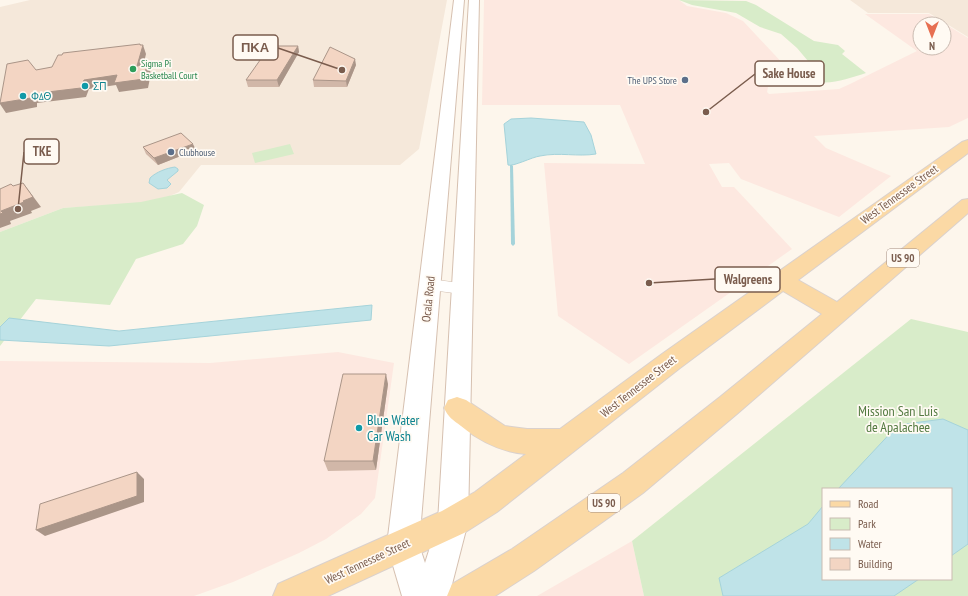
<svg xmlns="http://www.w3.org/2000/svg" width="968" height="596" font-family="'PT Sans Narrow',sans-serif">
  <style>
    .residential { fill: #f5e8da }
    .commercial { fill: #fde8e0; fill-rule: evenodd }
    .green { fill: #d8ecc9; fill-rule: evenodd }
    .water { fill: #bfe3e8; stroke: #a5d3da }
    .lines { fill: none; stroke-linecap: round; stroke-linejoin: round }
    .stream { fill: #a5d3da; fill-rule: evenodd }
    .minor-casing { stroke: #d1beb0; stroke-width: 1 }
    .secondary-casing { stroke: #d6c0b0; stroke-width: 2 }
    .primary-casing { stroke: #dad1cd; stroke-width: 2 }
    .minor { fill: #fff; fill-rule: evenodd }
    .secondary { fill: #fff; fill-rule: evenodd }
    .primary { fill: #fbd9a5; fill-rule: evenodd }
    .wall { fill: #d1b7a8 }
    .shaded-wall { fill: #aa9588 }
    .building { fill: #f3d5c3; stroke: #aa9588 }
    .leisure-dot { fill: #2e9e5b; stroke: #fffaf3; stroke-width: 1.5 }
    .service-dot { fill: #5c6f8a; stroke: #fffaf3; stroke-width: 1.5 }
    .culture-dot { fill: #0f9aa8; stroke: #fffaf3; stroke-width: 1.5 }
    .labels { text-anchor: middle; dominant-baseline: central; stroke-width: 3.5; stroke-linejoin: round; paint-order: stroke }
    .far-leisure-label { font-size: 10px; fill: #27864d; stroke: #fffaf3; text-anchor: start }
    .far-service-label { font-size: 10px; fill: #4e5e75; stroke: #fffaf3; text-anchor: end }
    .far-culture-label { font-size: 10px; fill: #0d838f; stroke: #fffaf3; text-anchor: start }
    .shield { fill: #fffaf3; stroke: #a28b7f; stroke-width: 1 }
    .shield-label { font-size: 11px; font-weight: bold; fill: #7a5c4d }
    .street-label { font-size: 12px; fill: #7a5c4d; stroke: #fffaf3 }
    .near-park-label { font-size: 14px; fill: #537a41; stroke: #fffaf3 }
    .near-culture-label { font-size: 14px; fill: #0d838f; stroke: #fffaf3; text-anchor: start }
    .leader { fill: none; stroke: #7a5c4d; stroke-width: 1.5 }
    .callout-dot { fill: #7a5c4d; stroke: #fffaf3; stroke-width: 1.5 }
    .callout { fill: #fffaf3; stroke: #7a5c4d; stroke-width: 1.5 }
    .callout-label { font-size: 13px; text-anchor: middle; font-weight: bold; fill: #7a5c4d }
  </style>
  <rect width="100%" height="100%" fill="#fdf6ec"/>
  <path class="residential" d="M30,0H447L419,149L400,165H201L179,192L156,202L63,208L0,232V7Z
    M850,0H968V37L929,13H868Z"/>
  <path class="commercial" d="M484,0H679L687,6L726,13L743,21L800,82L768,87L767,92L769,94L839,89L850,84L917,51L865,14H929L968,38V118L949,127L814,136L826,148L891,176L839,217L741,179L729,163L709,164L722,187H734L792,249L629,364L558,316L544,163L645,164L620,105H482ZM920,24H944V48H920Z
    M338,352L394,363L375,498L361,514L326,539L299,553L233,582L194,596H0V361L210,363Z
    M632,541L644,596H537Z"/>
  <path class="green" d="M679,0L746,1L756,5L814,41L838,45L845,51L842,54L866,73C850,78 835,84 818,82L808,61L797,48L781,34L760,27L736,13L692,5Z
    M290,144L294,154L255,163L252,153Z
    M182,193L204,205L197,226L183,244L136,259L110,305L36,299L0,346V232L63,208L141,202Z
    M911,319L968,332V596H644L632,541ZM823,489H951V579H823Z"/>
  <path class="water" d="M531,118L584,122L591,135L596,154C578,157 559,152 540,156C532,157 513,167 508,165L504,124L511,119Z
    M175,167L178,169V171L167,180L171,184L167,188L158,189L149,183L150,178C156,172 167,168 175,167Z
    M372,305L371,320L109,346L0,340V327L9,318L119,331Z
    M943,419L968,430V544L951,556V489H838L898,425Z
    M823,506V579H919L894,596H723L719,578L808,524Z"/>
  <g class="lines">
    <path class="stream" d="M510,165H512L513,166L515,244L513,246L511,244Z"/>
    <defs>
      <path id="minor" d="M429,279L468,284L470,288L468,292L462,294L423,289L421,285L423,281Z"/>
      <path id="secondary" d="M454,0H464L419,545L425,563L438,522L469,0H479L468,522L449,596H402L387,545Z"/>
      <path id="primary" d="M968,140V153L798,280L837,302L962,200L968,199V213L738,413L643,493L534,571L495,596H447L452,584L512,549L623,473L720,397L822,314L783,291L680,368L497,512L464,533L328,596H273L278,584L442,511L475,492L526,454C501,452 481,442 461,426C453,420 448,417 444,408L448,400L457,397L466,400L505,426L527,429H560L662,354L962,142Z"/>
    </defs>
    <use href="#minor" class="minor-casing"/>
    <use href="#secondary" class="secondary-casing"/>
    <use href="#primary" class="primary-casing"/>
    <use href="#minor" class="minor"/>
    <use href="#secondary" class="secondary"/>
    <use href="#primary" class="primary"/>
  </g>
  <path class="wall" d="M298,46L299,52L279,87H248L246,80Z
    M356,65L347,87H314L313,80Z
    M143,147L196,150L158,165L146,154Z
    M388,384L376,470L328,471L324,461Z"/>
  <path class="shaded-wall" d="M140,44L142,48L143,45L146,54L141,75L137,66Z
    M298,46L299,52L279,87L277,80Z
    M355,59L356,65L347,87L346,81Z
    M147,64L151,73L148,88L119,92L116,85L89,89L86,97L37,103V107L6,113L0,104V103L31,94L84,80Z
    M193,144L196,150L158,165L154,158Z
    M23,183L41,207L31,211L32,213L10,221L11,224L0,228V214L1,211L23,201Z
    M386,374L388,384L376,470L373,461Z
    M137,472L144,479V502L45,536L36,530Z"/>
  <path class="building" d="M140,44V45H143L137,66L147,64L144,79L114,83L117,75L84,80L81,88L31,94V98L0,103L7,64L28,60L36,70L52,67L58,55H62L63,53Z
    M270,46H298L277,80H246Z
    M330,47L355,59L346,81L313,80Z
    M181,133L193,144L154,158L143,147Z
    M23,183L33,197L23,201L24,202L1,211L3,213L0,214V189L11,184L13,186Z
    M343,374H386L373,461H324Z
    M137,472V496L36,530L40,504Z"/>
  <circle class="leisure-dot" cx="133" cy="69" r="4"/>
  <g class="service-dot">
    <circle cx="685" cy="80" r="4"/>
    <circle cx="171" cy="152" r="4"/>
  </g>
  <g class="culture-dot">
    <circle cx="85" cy="86" r="4"/>
    <circle cx="23" cy="96" r="4"/>
    <circle cx="359" cy="428" r="4"/>
  </g>
  <g class="labels">
    <g class="far-leisure-label">
      <text x="141" y="63">Sigma Pi<tspan x="141" dy="12">Basketball Court</tspan></text>
    </g>
    <g class="far-service-label">
      <text x="677" y="80">The UPS Store</text>
      <text x="179" y="152" text-anchor="start">Clubhouse</text>
    </g>
    <g class="far-culture-label">
      <text x="93" y="86">ΣΠ</text>
      <text x="31" y="96">ΦΔΘ</text>
    </g>
    <g class="shield">
      <rect x="887" y="249" width="32" height="18" rx="3"/>
      <rect x="588" y="494" width="32" height="18" rx="3"/>
    </g>
    <g class="shield-label">
      <text x="903" y="258">US 90</text>
      <text x="604" y="503">US 90</text>
    </g>
    <g class="street-label">
      <text transform="translate(899 194) rotate(-36)">West Tennessee Street</text>
      <text transform="translate(428 299) rotate(-84)">Ocala Road</text>
      <text transform="translate(638 386) rotate(-38)">West Tennessee Street</text>
      <text transform="translate(367 561) rotate(-25)">West Tennessee Street</text>
    </g>
    <g class="near-park-label">
      <text x="898" y="411">Mission San Luis<tspan x="898" dy="16">de Apalachee</tspan></text>
    </g>
    <g class="near-culture-label">
      <text x="367" y="420">Blue Water<tspan x="367" dy="16">Car Wash</tspan></text>
    </g>
  </g>
  <path class="leader" d="M342 70L278 48M706 112L755 74M18 209L24 152M649 283L715 279"/>
  <g class="callout-dot">
    <circle cx="342" cy="70" r="4"/>
    <circle cx="706" cy="112" r="4"/>
    <circle cx="18" cy="209" r="4"/>
    <circle cx="649" cy="283" r="4"/>
  </g>
  <g class="callout">
    <rect x="233" y="35" width="45" height="25" rx="4"/>
    <rect x="755" y="61" width="69" height="25" rx="4"/>
    <rect x="24" y="139" width="35" height="25" rx="4"/>
    <rect x="715" y="267" width="65" height="25" rx="4"/>
  </g>
  <g class="callout-label">
    <text x="255" y="52">ΠΚΑ</text>
    <text x="789" y="78">Sake House</text>
    <text x="42" y="156">TKE</text>
    <text x="748" y="284">Walgreens</text>
  </g>
  <rect x="822" y="488" width="130" height="92" fill="#fffaf3" stroke="#cabbb1"/>
  <rect x="830" y="501" width="20" height="6" fill="#fbd9a5" stroke="#cabbb1"/>
  <text x="858" y="508" font-size="12" fill="#7a5c4d">Road</text>
  <rect x="830" y="518" width="20" height="12" fill="#d8ecc9" stroke="#cabbb1"/>
  <text x="858" y="528" font-size="12" fill="#7a5c4d">Park</text>
  <rect x="830" y="538" width="20" height="12" fill="#bfe3e8" stroke="#cabbb1"/>
  <text x="858" y="548" font-size="12" fill="#7a5c4d">Water</text>
  <rect x="830" y="558" width="20" height="12" fill="#f3d5c3" stroke="#cabbb1"/>
  <text x="858" y="568" font-size="12" fill="#7a5c4d">Building</text>
  <g transform="translate(932 36) rotate(180)"><circle r="19" fill="#fffaf3" stroke="#cabbb1"/>
  <path d="M0-3L7 15L0 10L-7 15Z" fill="#e76f51"/>
  <text y="-6" font-size="11" font-weight="bold" text-anchor="middle" fill="#7a5c4d">N</text>
  </g>
</svg>
